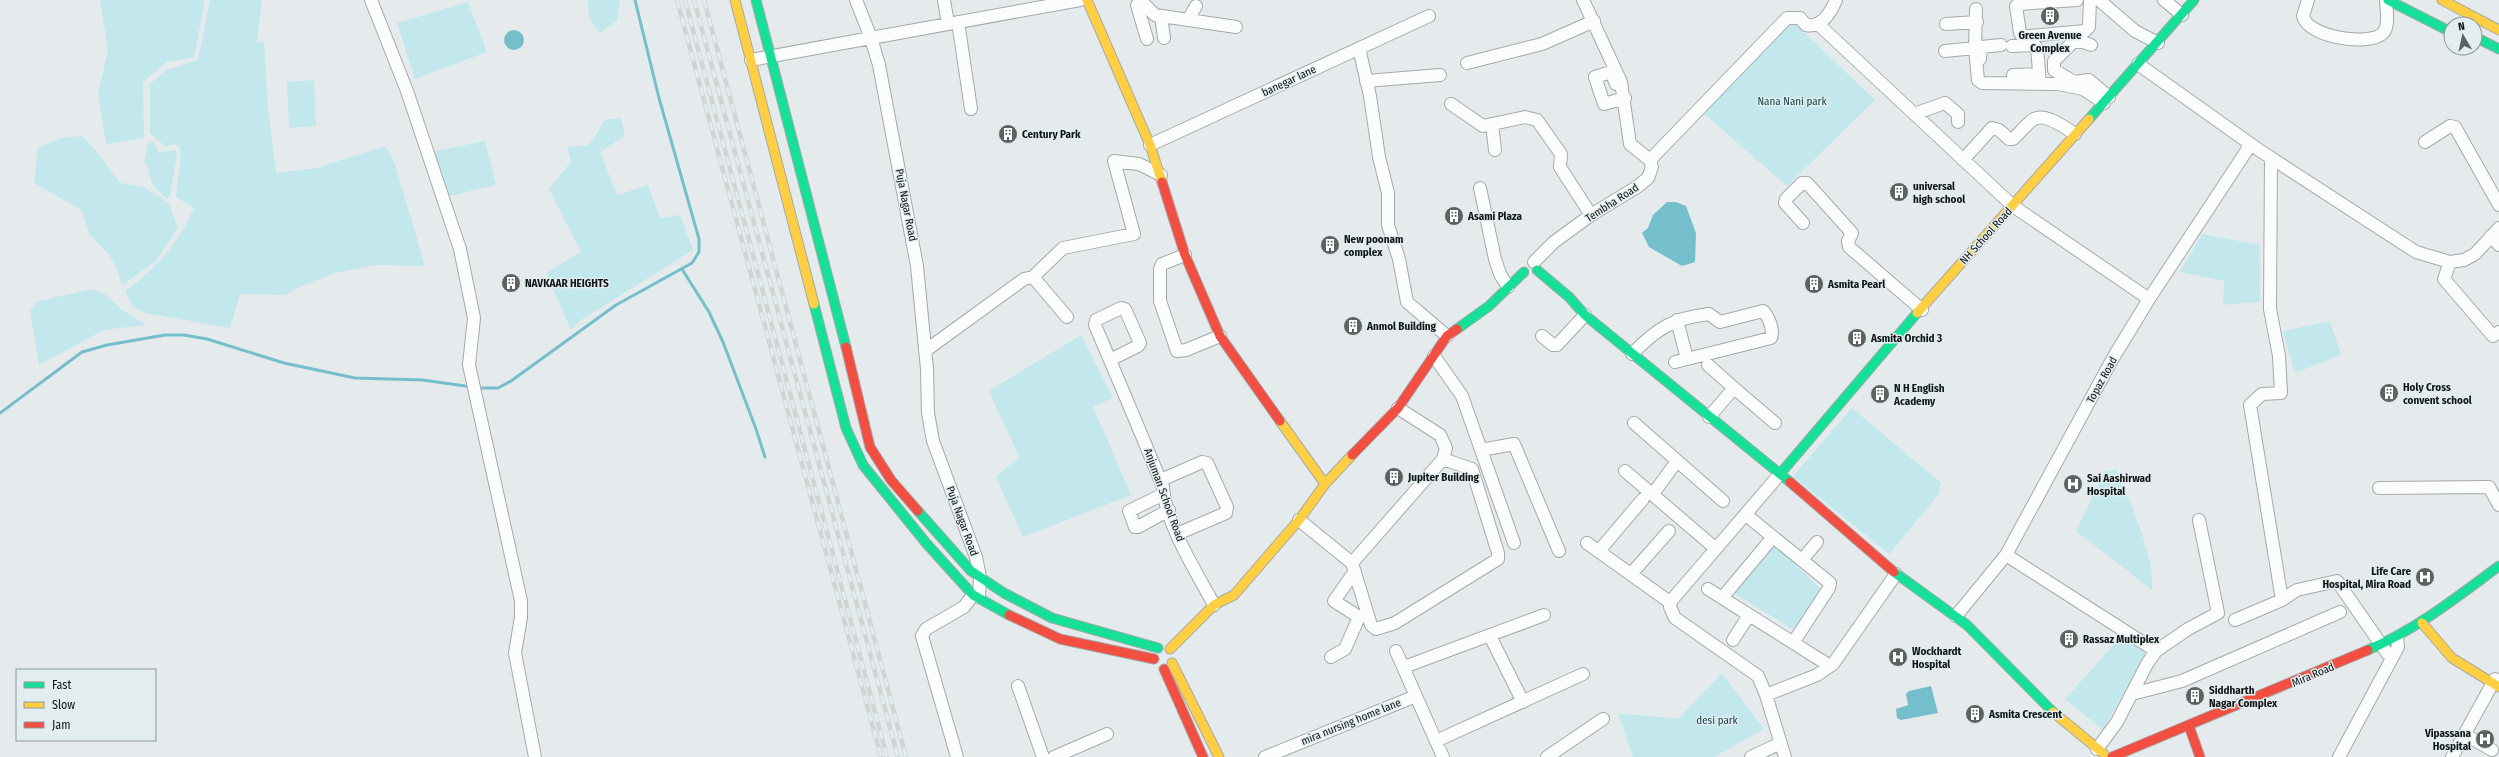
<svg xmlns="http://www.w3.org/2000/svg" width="2499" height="757" font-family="'Fira Sans Condensed',sans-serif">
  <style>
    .green { fill: #c2e7ed }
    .water { fill: #75bfcc }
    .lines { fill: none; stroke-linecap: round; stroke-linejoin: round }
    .stream { stroke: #75bfcc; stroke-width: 3 }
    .street-casing { stroke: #a5a9aa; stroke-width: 14 }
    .fast-casing { stroke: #a5a9aa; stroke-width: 11 }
    .slow-casing { stroke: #a5a9aa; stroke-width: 11 }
    .jam-casing { stroke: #a5a9aa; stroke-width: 11 }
    .street { stroke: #fbfcfc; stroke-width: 12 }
    .fast { stroke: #16e098; stroke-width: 9 }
    .slow { stroke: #ffcf43; stroke-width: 9 }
    .jam { stroke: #f24e42; stroke-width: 9 }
    .rail-casing { stroke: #d1d3d4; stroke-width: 4.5 }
    .rail { stroke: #e2edef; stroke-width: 3; stroke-dasharray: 9; stroke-linecap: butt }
    .labels { text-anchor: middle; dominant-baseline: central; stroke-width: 3; stroke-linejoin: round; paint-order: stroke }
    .poi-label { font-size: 11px; font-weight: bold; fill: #121617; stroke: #e2edef; text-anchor: start }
    .street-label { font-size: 11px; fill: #121617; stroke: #e2edef }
    .park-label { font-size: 11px; fill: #17454d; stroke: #e2edef }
  </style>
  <rect width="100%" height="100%" fill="#e5ebec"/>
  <path class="green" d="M100,0H205L194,57L167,62L143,82L144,138L106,144L98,94L108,50Z
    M210,0H262L257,42H264L268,109L276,173L316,168L386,146L395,164L425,266L376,265L336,273L303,285L285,295L240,294L230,328L145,313L132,306L125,291C159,265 176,247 194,208L176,197C177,183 182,159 180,148L173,143L166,147L150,133V84L166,70L198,60Z
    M588,0H620L617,21L600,33C590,23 587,13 588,0Z
    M468,2L487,52L415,79L397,23Z
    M1791,20L1875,100L1787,186L1702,112Z
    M314,80L316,126L289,128L287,82Z
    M621,118L625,136L600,152L617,195L648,185L660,218L680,215L693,250L581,320L571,330L546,273L581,252L549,189L571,162L567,147L589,145L605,120Z
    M82,136C97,150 107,167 120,183L144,187L169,203L178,228L154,263L122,285L117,269L108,253L90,235L81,210L34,183L38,148L61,138Z
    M485,141L496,185L445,197L435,151Z
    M153,142L159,152L176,150L177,156L170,195L168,199C155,190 149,181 148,166L144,164L148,143Z
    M2202,234L2260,245V302L2223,305L2224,281L2180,272Z
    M93,289L106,295L121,309L146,325L104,330L39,365L30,311L38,301Z
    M2330,321L2341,355L2295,373L2283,331Z
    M1081,335L1113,398L1093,407L1131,495L1023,537L996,477L1019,457L989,391Z
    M1852,408L1941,483L1938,495L1889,554L1793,476Z
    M2117,470C2129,500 2156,559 2152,590L2076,531L2105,471Z
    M1775,545L1824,592L1797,632L1734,593Z
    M2121,637L2146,654L2103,730L2065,699Z
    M1722,673L1764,729L1714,757H1633L1618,713L1678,719Z"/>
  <path class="water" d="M504 40a10 10 0 1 1 20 0a10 10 0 1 1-20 0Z
    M1667,202H1676L1686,206L1696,233L1695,262L1682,266L1649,247L1642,233L1648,228L1653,215Z
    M1931,686L1938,713L1901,720L1897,718L1896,709L1908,705L1906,694L1909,691Z"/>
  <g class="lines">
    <path class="stream" d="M682,269L709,312L723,342L756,429L765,457
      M477,388H498L511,381L616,305L692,263L699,252V239L659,98L635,0
      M0,413L82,352L107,345L165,335H184L207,339L284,363L355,378L423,380L472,387"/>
    <defs>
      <path id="street" d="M371,0L407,91L460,249L474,318L469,365L521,601V617L515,653L535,757
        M944,0L948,24
        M1140,0L1155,15L1236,27
        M2077,0L2019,4L2016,6L2020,33L2022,36H2030L2085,31L2089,27L2090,0
        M2099,0L2135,31L2158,43
        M2164,0L2182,15
        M2308,0L2303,16C2307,37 2369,47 2383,33C2390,26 2386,9 2386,0
        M1142,1L1137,5L1147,39
        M1976,9L1975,48L1978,80L1982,83L2058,84L2083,89L2104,103
        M1161,16L1164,38
        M1188,20L1196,6
        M958,22L971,109
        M1818,24L2013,206L2149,299
        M1946,24L1977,22
        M2091,45L2083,42H2073L2054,61V70L2074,82L2089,80L2109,97
        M2012,46L2034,45L2037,48L2040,83
        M1359,48L1370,96L1379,157L1388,193V225L1399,259L1407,302L1447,336
        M1945,51L1975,48
        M1980,59L1981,47L2001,45
        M751,60L871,38L856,0
        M1467,63L1542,44L1594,21
        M2138,64L2259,150L2416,252L2450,262L2464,260L2475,254L2499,228
        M2013,75L2039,74
        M1366,81L1440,75
        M1616,84L1611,72L1595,77L1604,104L1625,98
        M1451,104L1483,126L1525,117L1537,120L1561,154L1560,167L1591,215
        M1914,114L1945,103L1958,114V122
        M1492,124L1495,150
        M2425,142L2450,126L2455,127L2499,205
        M1150,145L1429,16
        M2271,158L2270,309L2279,356L2281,393L2262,394L2250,405L2282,600
        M1650,160L1787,18H1800L1806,25C1822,28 1831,12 1836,0
        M1963,160L1992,128L1999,130L2009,139H2013C2020,133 2027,123 2034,119C2046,113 2066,128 2075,134
        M1480,188L1495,259L1500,274L1508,287
        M1803,223L1785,203L1786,199L1802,183H1807L1852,233L1848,241L1849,247L1922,310
        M2491,236L2499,245
        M1185,255L1162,264L1160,269V301L1177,351L1186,350L1220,336
        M1534,262L1554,242L1591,215L1637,187L1648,178L1652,167L1650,160L1630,144L1621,82L1583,0
        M2450,262L2444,279L2493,336L2499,332
        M1033,277L1063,248L1134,234L1114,161L1139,164L1161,175
        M1542,336L1553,345H1557L1585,315
        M925,351L1024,279L1033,277L1067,317
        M1632,354C1657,328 1674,318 1709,314L1720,322L1763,311C1769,317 1774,330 1771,338L1687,359L1677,320
        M1434,356L1462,396L1514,543
        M1110,360L1138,346L1140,343L1125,309L1121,308L1096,320L1095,325C1118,379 1141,433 1163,487C1165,523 1197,573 1214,605
        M1675,362L1687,359
        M1708,365L1734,388
        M1709,417L1734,388L1775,423
        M1634,423L1723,501
        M1481,450L1514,444L1559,551
        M1625,471L1715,548
        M1780,474L1671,601L1670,607L1675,618L1758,676L1766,695L1785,757
        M1161,480L1202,462L1207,463L1227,507L1226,513L1177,534
        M2379,488L2489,487L2499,505
        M1164,494L1129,511L1135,527H1138L1169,510
        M1653,494L1677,461
        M1751,519L1830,583L1829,588L1793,643
        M1299,520L1352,563L1443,459L1446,448L1440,435L1398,408
        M1587,543L1671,603
        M1599,551L1643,499
        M2006,555L2156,651L2188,629L2218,613L2199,520
        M1802,560L1817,542
        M1352,563L1371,625L1376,629L1395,623L1498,559V553L1472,469L1443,459
        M1631,574L1669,531
        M1708,589L1830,666
        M979,597L980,577L976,557L933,441L928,413L927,369L917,266L879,65L871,38L1080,0
        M1722,598L1773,537
        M1956,616L2006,555L2113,358L2149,299L2251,144
        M2235,620L2282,600L2297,590L2337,581L2387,653
        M1490,636L1523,702
        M1733,640L1749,615
        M1396,651L1443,757
        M1331,657L1345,649L1359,617L1334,601L1355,571
        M1404,667L1544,615
        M1018,686L1043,757
        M2132,694L2182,681L2340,612
        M1766,695L1817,675L1833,664L1896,574
        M2464,734L2492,750
        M1436,741L1583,674
        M2097,749L2117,722L2147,664L2156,651
        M957,757L922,636L926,629L964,607L973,595
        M1054,757L1107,734
        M1265,757L1416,696
        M1547,757L1603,719
        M1751,757L1781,743
        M2339,757L2398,647L2397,638
        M2452,757L2495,679"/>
      <path id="fast" d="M756,0L846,347
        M2388,0L2451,32
        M2475,37L2499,49
        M2089,119L2194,0
        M1537,270L1569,297L1585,315L1790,482
        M814,304L846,428L863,465L926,543L973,595L1009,615
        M1457,329L1489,306L1524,272
        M1780,474L1917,313
        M918,511L971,571L1004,593L1052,618L1158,648
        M1894,572L1967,625L2053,712
        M2368,650C2417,629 2457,597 2499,566"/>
      <path id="slow" d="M735,0L814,304
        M1087,0L1150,145L1162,182
        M2442,0L2499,30
        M1917,313L2089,119
        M1280,421L1325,484
        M2422,623L2452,658L2499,687
        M1170,649L1214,605L1234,595L1299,520L1325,484L1352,455
        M1172,663L1219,757
        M2053,712L2104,754"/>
      <path id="jam" d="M1162,182L1185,255L1220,336L1280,421
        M846,347L870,447L891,480L918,511
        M1352,455L1398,408L1447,336L1457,329
        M1790,482L1894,572
        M1009,615L1060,639L1154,659
        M1164,669L1203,757
        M2189,726L2200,757
        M2112,757L2368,650"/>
    </defs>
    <use href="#street" class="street-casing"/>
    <use href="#fast" class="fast-casing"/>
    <use href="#slow" class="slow-casing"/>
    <use href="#jam" class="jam-casing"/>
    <use href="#street" class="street"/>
    <use href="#fast" class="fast"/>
    <use href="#slow" class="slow"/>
    <use href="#jam" class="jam"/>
    <defs>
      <path id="rail" d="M677,0L881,757
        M685,0L887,757
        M694,0L898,757
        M704,0L906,757"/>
    </defs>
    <use href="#rail" class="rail-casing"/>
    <use href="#rail" class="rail"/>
  </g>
  <defs>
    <symbol id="building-disc" viewBox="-11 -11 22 22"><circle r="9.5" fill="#5c6162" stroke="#e2edef"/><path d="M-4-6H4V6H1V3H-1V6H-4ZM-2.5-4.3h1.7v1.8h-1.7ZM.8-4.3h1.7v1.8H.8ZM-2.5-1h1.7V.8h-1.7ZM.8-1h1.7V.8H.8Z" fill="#fff"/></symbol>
    <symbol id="hospital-disc" viewBox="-11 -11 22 22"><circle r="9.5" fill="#5c6162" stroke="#e2edef"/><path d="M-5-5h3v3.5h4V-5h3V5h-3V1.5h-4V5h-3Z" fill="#fff"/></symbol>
  </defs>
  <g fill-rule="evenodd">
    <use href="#building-disc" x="2039" y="5" width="22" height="22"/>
    <use href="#building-disc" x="997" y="123" width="22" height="22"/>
    <use href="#building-disc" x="1888" y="181" width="22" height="22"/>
    <use href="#building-disc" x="1443" y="205" width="22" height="22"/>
    <use href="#building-disc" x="1319" y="234" width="22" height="22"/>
    <use href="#building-disc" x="500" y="272" width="22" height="22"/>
    <use href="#building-disc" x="1803" y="273" width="22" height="22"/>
    <use href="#building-disc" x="1342" y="315" width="22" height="22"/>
    <use href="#building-disc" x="1846" y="327" width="22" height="22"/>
    <use href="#building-disc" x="2378" y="382" width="22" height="22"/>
    <use href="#building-disc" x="1869" y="383" width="22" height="22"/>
    <use href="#building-disc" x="1383" y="466" width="22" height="22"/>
    <use href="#hospital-disc" x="2062" y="473" width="22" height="22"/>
    <use href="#hospital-disc" x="2414" y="566" width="22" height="22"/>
    <use href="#building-disc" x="2058" y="628" width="22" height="22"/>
    <use href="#hospital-disc" x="1887" y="646" width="22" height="22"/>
    <use href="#building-disc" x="2184" y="685" width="22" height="22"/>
    <use href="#building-disc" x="1964" y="703" width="22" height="22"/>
    <use href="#hospital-disc" x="2474" y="728" width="22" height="22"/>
  </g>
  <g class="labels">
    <g class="poi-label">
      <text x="2050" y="35" text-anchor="middle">Green Avenue<tspan x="2050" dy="13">Complex</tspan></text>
      <text x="1022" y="134">Century Park</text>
      <text x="1913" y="186">universal<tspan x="1913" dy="13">high school</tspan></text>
      <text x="1468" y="216">Asami Plaza</text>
      <text x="1344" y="239">New poonam<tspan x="1344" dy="13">complex</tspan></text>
      <text x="525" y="283">NAVKAAR HEIGHTS</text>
      <text x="1828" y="284">Asmita Pearl</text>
      <text x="1367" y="326">Anmol Building</text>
      <text x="1871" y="338">Asmita Orchid 3</text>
      <text x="2403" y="387">Holy Cross<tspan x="2403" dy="13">convent school</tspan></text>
      <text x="1894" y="388">N H English<tspan x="1894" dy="13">Academy</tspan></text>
      <text x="1408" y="477">Jupiter Building</text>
      <text x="2087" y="478">Sai Aashirwad<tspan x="2087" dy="13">Hospital</tspan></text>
      <text x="2411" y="571" text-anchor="end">Life Care<tspan x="2411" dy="13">Hospital, Mira Road</tspan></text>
      <text x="2083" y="639">Rassaz Multiplex</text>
      <text x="1912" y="651">Wockhardt<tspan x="1912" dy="13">Hospital</tspan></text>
      <text x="2209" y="690">Siddharth<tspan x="2209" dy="13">Nagar Complex</tspan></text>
      <text x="1989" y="714">Asmita Crescent</text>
      <text x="2471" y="733" text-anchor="end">Vipassana<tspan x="2471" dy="13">Hospital</tspan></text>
    </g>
    <g class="street-label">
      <text transform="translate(1289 81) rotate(-25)">banegar lane</text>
      <text transform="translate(1612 203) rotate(-33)">Tembha Road</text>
      <text transform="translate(906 205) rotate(79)">Puja Nagar Road</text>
      <text transform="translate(1986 236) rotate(-48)">NH School Road</text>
      <text transform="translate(2102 380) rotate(-61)">Topaz Road</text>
      <text transform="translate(1164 495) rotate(70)">Anjuman School Road</text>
      <text transform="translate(962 521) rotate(70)">Puja Nagar Road</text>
      <text transform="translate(2313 675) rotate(-23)">Mira Road</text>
      <text transform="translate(1351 722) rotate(-22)">mira nursing home lane</text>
    </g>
    <g class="park-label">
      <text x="1792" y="101">Nana Nani park</text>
      <text x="1717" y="720">desi park</text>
    </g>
  </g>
  <rect x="16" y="669" width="140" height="72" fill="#e2edef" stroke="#8f9799"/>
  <rect x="24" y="682" width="20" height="6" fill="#16e098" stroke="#8f9799"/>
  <text x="52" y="689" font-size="12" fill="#121617">Fast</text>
  <rect x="24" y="702" width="20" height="6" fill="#ffcf43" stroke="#8f9799"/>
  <text x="52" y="709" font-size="12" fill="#121617">Slow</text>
  <rect x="24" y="722" width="20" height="6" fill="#f24e42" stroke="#8f9799"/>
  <text x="52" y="729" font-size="12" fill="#121617">Jam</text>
  <g transform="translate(2463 36) rotate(351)"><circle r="19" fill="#e2edef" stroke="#8f9799"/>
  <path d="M0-3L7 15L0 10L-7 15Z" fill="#5c6162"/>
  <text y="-6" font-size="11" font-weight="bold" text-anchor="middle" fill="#121617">N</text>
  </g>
</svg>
